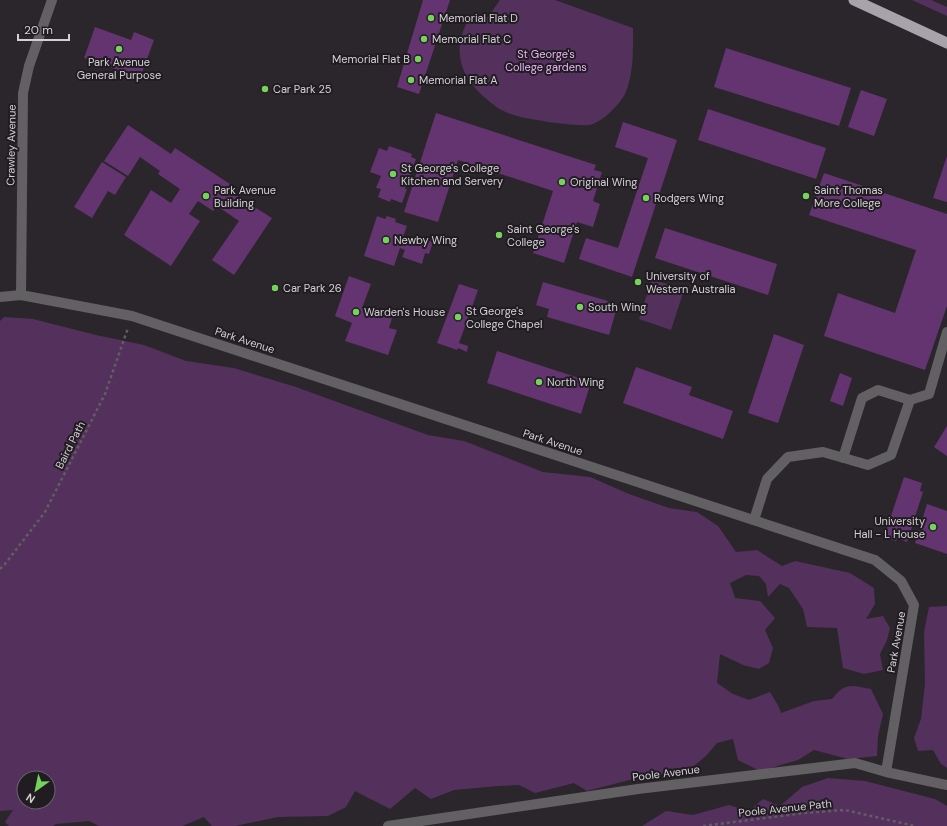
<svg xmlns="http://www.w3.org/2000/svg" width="947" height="826" font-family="'DM Sans',sans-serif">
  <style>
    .green { fill: #53315c; fill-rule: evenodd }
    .building { fill: #63346f }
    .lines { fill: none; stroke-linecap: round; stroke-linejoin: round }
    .path { stroke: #615d62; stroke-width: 2.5; stroke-dasharray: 3 3; stroke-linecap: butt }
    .service { stroke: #626063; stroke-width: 10 }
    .minor { stroke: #626063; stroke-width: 10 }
    .trunk { stroke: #a8a2aa; stroke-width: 11 }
    .poi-dot { fill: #75d25b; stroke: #211c22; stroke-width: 1.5 }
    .labels { text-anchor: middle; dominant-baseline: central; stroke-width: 4; stroke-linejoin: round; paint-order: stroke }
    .poi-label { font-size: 11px; fill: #d4d1d5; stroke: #211c22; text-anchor: start }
    .park-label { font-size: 11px; fill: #ecb5fa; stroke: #211c22 }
    .street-label { font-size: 11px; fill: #d4d1d5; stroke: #211c22 }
  </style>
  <rect width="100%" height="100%" fill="#2b262c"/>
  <path class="green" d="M500,0H555L633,28C633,49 634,74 625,94C619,105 602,123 589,125C577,126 555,123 543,121C533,119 521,118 511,114C500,111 491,103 483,96C458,73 452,47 470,17H488Z
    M912,0H931L947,7V16Z
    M652,279L684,290L671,330L639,319Z
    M4,317L33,319L96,335L144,345L186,361L234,368L296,387L428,435L464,441L543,472L590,477L629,494L669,508L697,512L718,526L736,552L757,550L782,566L795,561L850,573L874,588L875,604L866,619L883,616L890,628L887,640L880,654L883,670L864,674L843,668L837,628L807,627L803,609L789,588L780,584L768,597L766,584L759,576L746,575L730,583L735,598L760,601L775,618L765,630L773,648L769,663L759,669L743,665L720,654L717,683L733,694L749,700L770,692L779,707L781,713L814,701L832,699C845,682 851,685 871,689L883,714L878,736L877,756L848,759L814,750L798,760L760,771L738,760L733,739L717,743L706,756L683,775L670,768L657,778H637L587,791L574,783L535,793L519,785L498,786L454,790L431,799L415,788L390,809L355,791L346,807L328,816L278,817L235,826H212L204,817L182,826H99L89,821L56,824L53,826H9L5,822L13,810L0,811V321ZM24,778H48V802H24Z
    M947,606V768L941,764L933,750L918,751L914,738L921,719L925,684L924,632L929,607Z
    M828,778L865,781L935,799L947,806V826H642L666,811L693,815L729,805L749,811L763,799L780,806L802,787Z"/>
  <path class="building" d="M423,0H450L419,94L397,87Z
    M95,27L131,40L134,32L154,40L140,78L84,58Z
    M726,48L851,88L839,126L714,87Z
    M861,90L887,99L874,136L848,127Z
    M708,109L826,148L816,179L698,140Z
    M436,113L596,165L594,170L602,172L593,201L600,204L593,227L577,222L564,263L533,253L553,191L458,160L438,222L404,212Z
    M623,122L677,140L632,277L579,259L586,238L618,248L648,158L615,147Z
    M128,125L171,154L175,148L230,184L226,189L272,218L234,275L212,260L239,221L217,206L213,211L198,201L189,214L200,221L171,266L124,235L151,190L171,203L180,189L158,174L160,171L140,157L128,176L104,161Z
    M389,146L412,154L411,157L416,159L405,189H407L402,203L391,199L390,202L378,197L381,189L376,188L381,176L370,172L379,148L387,151Z
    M947,156V202L933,198Z
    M102,162L126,177L115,195L108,191L92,218L74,207Z
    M824,173L947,214V306L925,370L824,336L838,293L895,313L916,250L809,215Z
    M377,216L385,219L387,216L396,219L395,222L407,226L401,242L407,244L409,239L421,243L422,239L433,242L429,254L425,253L422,264L402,257L405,250L400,248L394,266L364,256Z
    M665,228L777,264L768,295L655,258Z
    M349,276L371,284L362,308L392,318L389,328L397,330L388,355L345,341L352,323L335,316Z
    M543,282L618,304L609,335L547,317L549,309L536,305Z
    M459,284L478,290L459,343L468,346L467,352L458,348L457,350L437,343Z
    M774,334L804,345L778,423L748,413Z
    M497,351L591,382L581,414L487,383Z
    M636,367L692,387L689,395L733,411L723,439L623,403Z
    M840,373L852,378L843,406L830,401Z
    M947,426V456L934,447Z
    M904,477L922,483L920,491L923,492L913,523L910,522L908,526L912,527L907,542L900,539L901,537H898L896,541L884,537Z
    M927,504L947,511V554L915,543Z"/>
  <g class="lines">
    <path class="path" d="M0,569L5,564L45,512L105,394L128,328
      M703,826L804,813L845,810L915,826"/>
    <path class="service" d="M843,458L862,398L878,390L910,400
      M754,520L767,479L788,457L823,452L868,465L891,455L910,400L929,394L947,332"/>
    <path class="minor" d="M21,295L23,93L29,66L52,0
      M0,297L21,295L132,316L875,560L901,581L914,605L886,772
      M388,826L638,789L855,763L886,772L947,785"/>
    <path class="trunk" d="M854,0L947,43"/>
  </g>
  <g class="poi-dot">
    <circle cx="431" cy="18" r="4"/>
    <circle cx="424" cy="39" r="4"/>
    <circle cx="119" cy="49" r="4"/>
    <circle cx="418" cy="59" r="4"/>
    <circle cx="411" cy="80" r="4"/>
    <circle cx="265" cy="89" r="4"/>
    <circle cx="393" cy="174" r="4"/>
    <circle cx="562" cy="182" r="4"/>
    <circle cx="206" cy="196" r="4"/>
    <circle cx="806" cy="196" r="4"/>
    <circle cx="646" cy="198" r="4"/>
    <circle cx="499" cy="235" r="4"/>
    <circle cx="386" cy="240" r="4"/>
    <circle cx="638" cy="282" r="4"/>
    <circle cx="275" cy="288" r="4"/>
    <circle cx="580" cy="307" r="4"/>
    <circle cx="356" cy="312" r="4"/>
    <circle cx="458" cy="317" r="4"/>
    <circle cx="539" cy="382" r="4"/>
    <circle cx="933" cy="527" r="4"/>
  </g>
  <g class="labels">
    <g class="poi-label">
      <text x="439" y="18">Memorial Flat D</text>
      <text x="432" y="39">Memorial Flat C</text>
      <text x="410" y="59" text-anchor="end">Memorial Flat B</text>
      <text x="119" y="62" text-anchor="middle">Park Avenue<tspan x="119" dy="13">General Purpose</tspan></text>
      <text x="419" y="80">Memorial Flat A</text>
      <text x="273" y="89">Car Park 25</text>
      <text x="401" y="168">St George's College<tspan x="401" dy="13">Kitchen and Servery</tspan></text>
      <text x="570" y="182">Original Wing</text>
      <text x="214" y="190">Park Avenue<tspan x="214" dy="13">Building</tspan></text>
      <text x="814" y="190">Saint Thomas<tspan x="814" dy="13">More College</tspan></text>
      <text x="654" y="198">Rodgers Wing</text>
      <text x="507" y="229">Saint George's<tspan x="507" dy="13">College</tspan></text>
      <text x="394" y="240">Newby Wing</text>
      <text x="646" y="276">University of<tspan x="646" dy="13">Western Australia</tspan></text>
      <text x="283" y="288">Car Park 26</text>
      <text x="588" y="307">South Wing</text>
      <text x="466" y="311">St George's<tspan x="466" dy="13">College Chapel</tspan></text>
      <text x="364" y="312">Warden's House</text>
      <text x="547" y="382">North Wing</text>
      <text x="925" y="521" text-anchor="end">University<tspan x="925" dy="13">Hall - L House</tspan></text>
    </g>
    <g class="park-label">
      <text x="546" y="54">St George's<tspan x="546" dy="13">College gardens</tspan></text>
    </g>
    <g class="street-label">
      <text transform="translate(11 145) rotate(-89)">Crawley Avenue</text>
      <text transform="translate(245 340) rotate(18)">Park Avenue</text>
      <text transform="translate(553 442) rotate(18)">Park Avenue</text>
      <text transform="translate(70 445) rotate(-63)">Baird Path</text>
      <text transform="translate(896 642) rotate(-80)">Park Avenue</text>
      <text transform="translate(666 773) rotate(-7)">Poole Avenue</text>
      <text transform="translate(785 808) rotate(-6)">Poole Avenue Path</text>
    </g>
  </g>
  <g transform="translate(36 790) rotate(213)"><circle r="19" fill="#211c22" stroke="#69646a"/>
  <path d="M0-3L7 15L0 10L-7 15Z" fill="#75d25b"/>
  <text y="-6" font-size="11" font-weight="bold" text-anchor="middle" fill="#d4d1d5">N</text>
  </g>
  <path d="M18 34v6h51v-6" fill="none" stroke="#d4d1d5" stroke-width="2"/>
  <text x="24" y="34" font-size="12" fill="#d4d1d5" stroke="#211c22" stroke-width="3" paint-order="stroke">20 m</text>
</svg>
